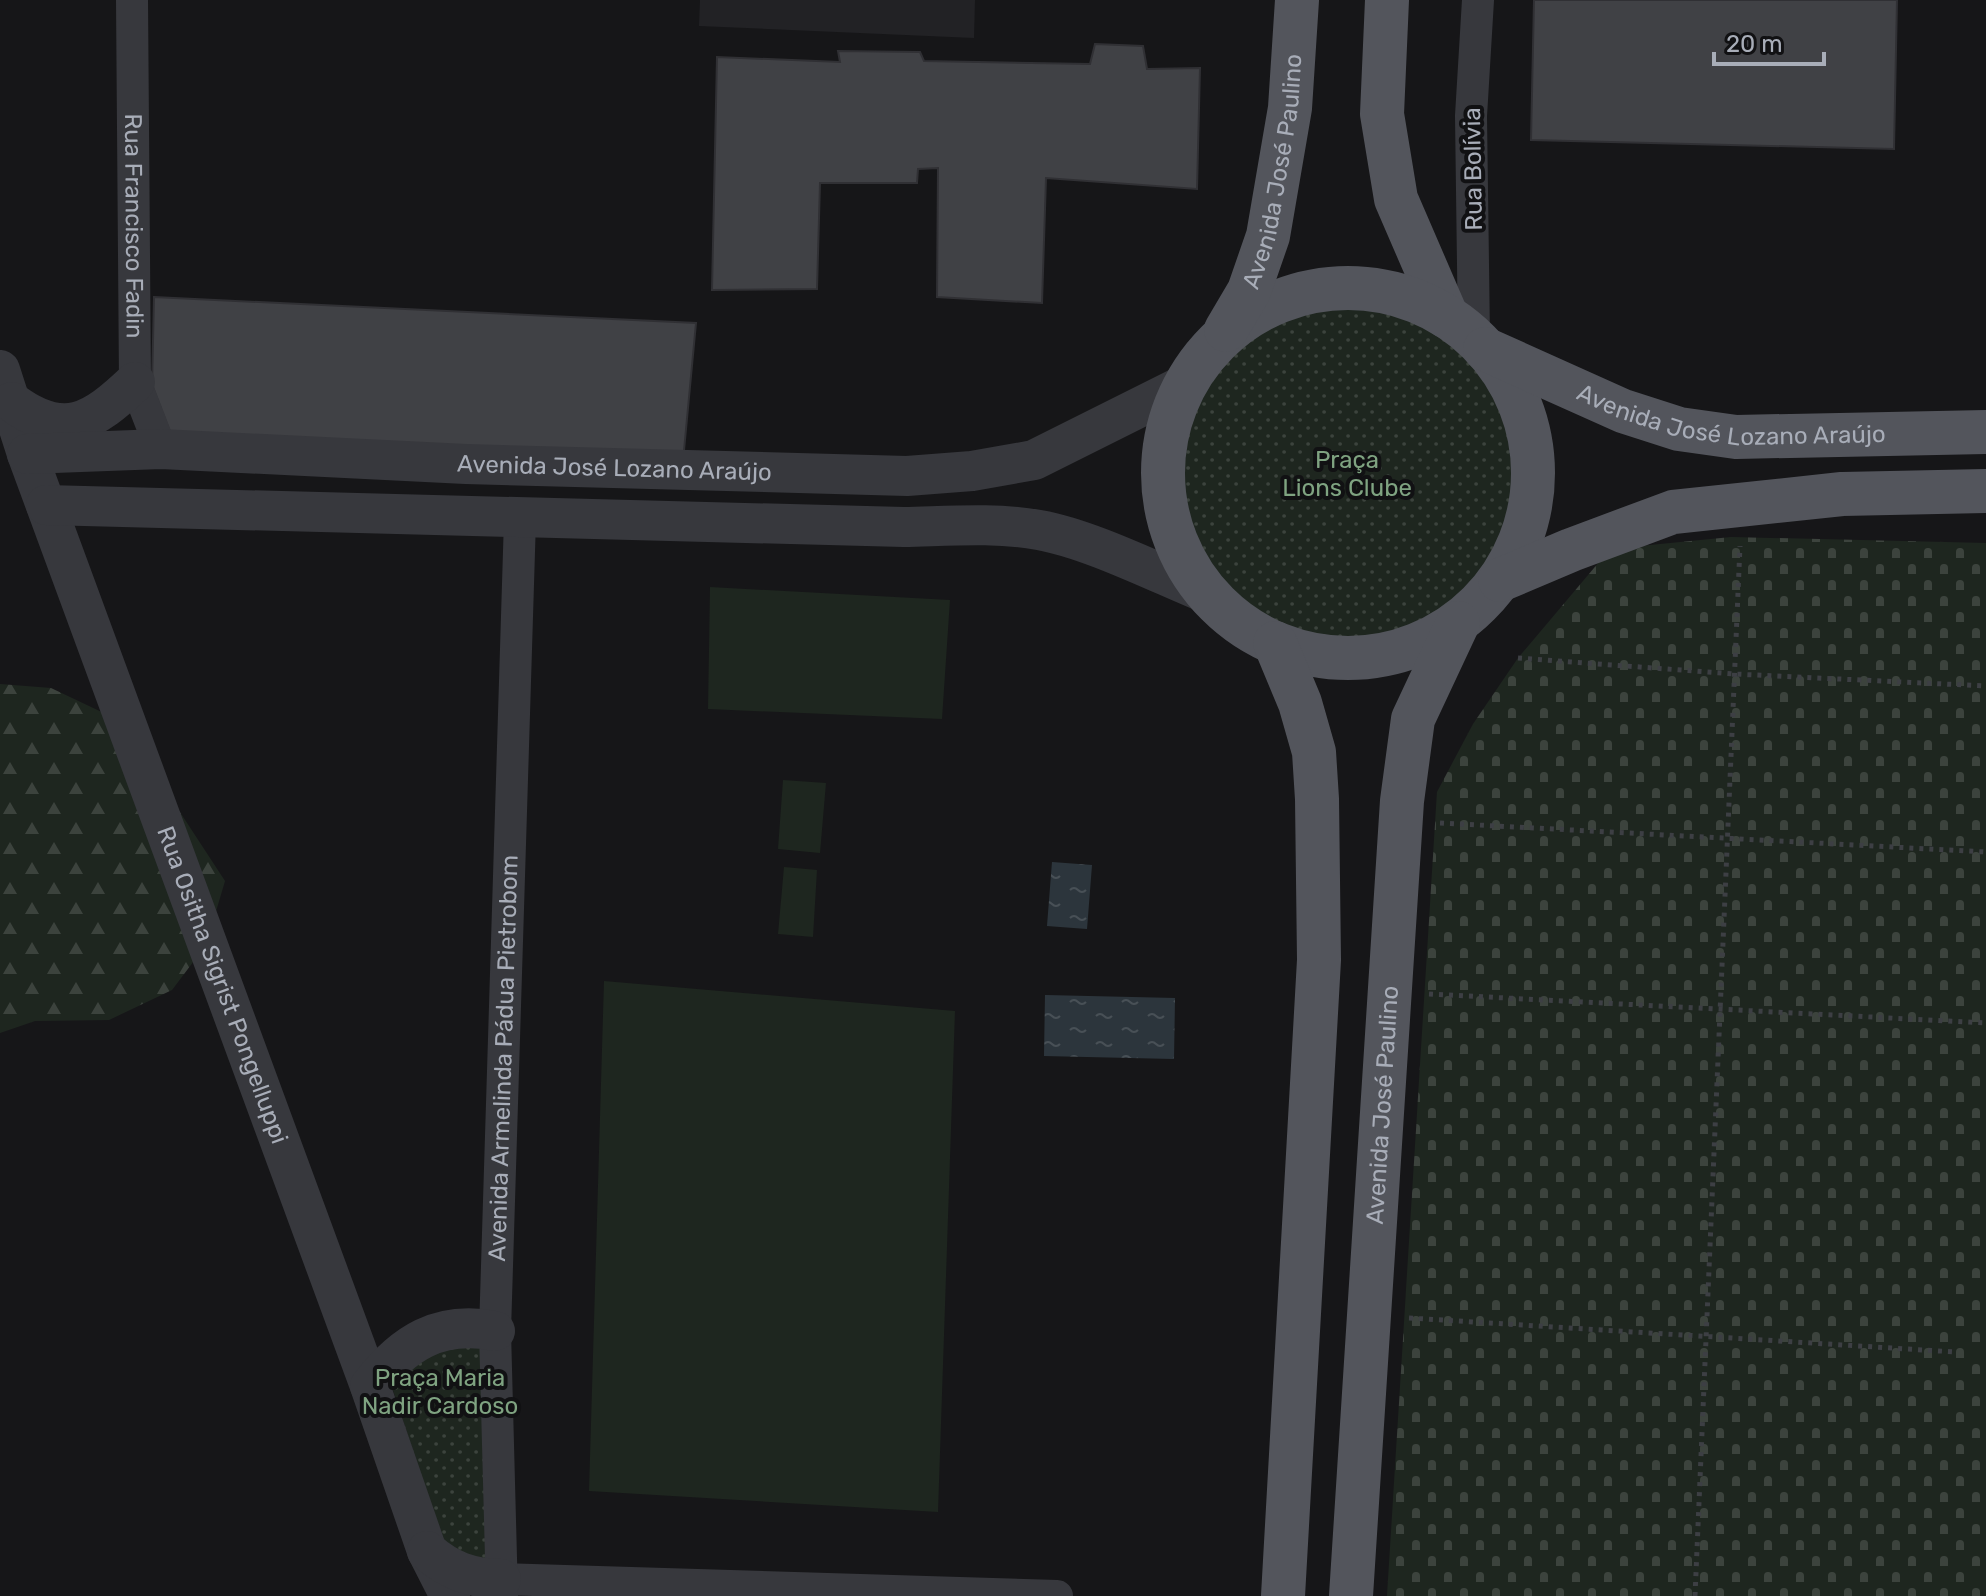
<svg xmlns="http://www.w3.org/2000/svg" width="1986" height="1596" font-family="Rubik,sans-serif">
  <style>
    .built { fill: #222225 }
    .grass { fill: url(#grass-dots) }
    .forest { fill: url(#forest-firs) }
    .cemetery { fill: url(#cemetery-stones) }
    .pitch { fill: #1e261f }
    .water { fill: url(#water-ripples) }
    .building { fill: #404145; stroke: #303034; stroke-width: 2 }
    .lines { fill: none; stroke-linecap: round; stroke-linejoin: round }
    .path { stroke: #3d3f44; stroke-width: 5; stroke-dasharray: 4 6; stroke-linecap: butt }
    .minor { stroke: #37383d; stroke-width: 32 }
    .tertiary { stroke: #37383d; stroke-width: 40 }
    .primary { stroke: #53555c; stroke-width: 44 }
    .labels { text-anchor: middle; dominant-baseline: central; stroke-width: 8; stroke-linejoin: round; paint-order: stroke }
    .street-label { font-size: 24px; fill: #a8adb8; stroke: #111113 }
    .park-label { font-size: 24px; fill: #7fa381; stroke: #111113 }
  </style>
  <defs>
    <pattern id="grass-dots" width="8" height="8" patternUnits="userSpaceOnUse" patternTransform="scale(2)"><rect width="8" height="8" fill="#1e261f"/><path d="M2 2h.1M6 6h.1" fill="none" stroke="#3c433d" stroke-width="1.8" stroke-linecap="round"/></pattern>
    <pattern id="forest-firs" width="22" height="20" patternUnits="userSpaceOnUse" patternTransform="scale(2)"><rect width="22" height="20" fill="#1e261f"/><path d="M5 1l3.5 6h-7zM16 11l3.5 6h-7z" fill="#3c433d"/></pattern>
    <pattern id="cemetery-stones" width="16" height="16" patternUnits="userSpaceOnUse" patternTransform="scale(2)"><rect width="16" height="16" fill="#1e261f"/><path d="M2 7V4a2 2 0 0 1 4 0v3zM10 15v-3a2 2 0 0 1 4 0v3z" fill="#3c433d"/></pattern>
    <pattern id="water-ripples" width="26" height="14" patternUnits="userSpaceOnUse" patternTransform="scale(2)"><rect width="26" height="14" fill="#2c353c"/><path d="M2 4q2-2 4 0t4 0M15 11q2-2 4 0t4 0" fill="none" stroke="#485056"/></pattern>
  </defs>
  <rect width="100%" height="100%" fill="#161618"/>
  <path class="built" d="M700,0H975L974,38L699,26Z"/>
  <path class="grass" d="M1176 474a171 171 0 1 1 342 0a171 171 0 1 1-342 0Z
    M483,1342L487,1567L445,1547L389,1378L416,1354Z"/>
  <path class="forest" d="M0,684L51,688L110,716L155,774L225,881L206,945L172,990L109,1020L35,1021L0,1033Z"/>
  <path class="cemetery" d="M1731,537L1986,543V1596H1387L1437,792L1473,724L1518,658L1610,549Z"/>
  <path class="pitch" d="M710,587L950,600L942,719L708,709Z
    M783,780L826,783L820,853L778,849Z
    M784,867L817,870L813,937L778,934Z
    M604,981L955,1011L938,1512L589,1491Z"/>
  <path class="water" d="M1052,862L1092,865L1087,929L1047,926Z
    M1045,995L1175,998L1174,1059L1044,1056Z"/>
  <path class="building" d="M1534,0H1897L1894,149L1531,140Z
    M1095,44L1143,46L1147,69L1200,68L1197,189L1046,178L1042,303L937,297L938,168L918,169L917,183H820L817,289L712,290L717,57L840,62L838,51L920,52L924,61L1090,64Z
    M154,297L696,323L683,461L170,432L152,385Z"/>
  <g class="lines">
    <path class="path" d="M1518,658L1734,674L1986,686
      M1440,823L1986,852
      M1429,994L1986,1023
      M1409,1318L1956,1352
      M1695,1596L1740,546"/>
    <g class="minor">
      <path id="s1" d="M132,0L135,382L161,449"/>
      <path d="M1474,338L1471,116L1478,0"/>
      <path d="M501,1579L1057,1596"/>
      <path id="s2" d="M502,1596L495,1331L520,519"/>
    </g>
    <g class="tertiary">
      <path id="s3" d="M0,370L27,454L370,1386L427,1551L450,1596"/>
      <path d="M12,402C64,441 93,422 135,382"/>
      <path id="s4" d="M27,454L161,449L466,464L907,476L972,471L1034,460L1184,385"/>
      <path d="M46,505L904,527C949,526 995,522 1039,530C1090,539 1157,573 1206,593"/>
      <path d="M370,1386C403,1343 439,1320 495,1331"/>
      <path d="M427,1551C450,1571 470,1578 501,1579"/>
    </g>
    <g class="primary">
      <path d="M1387,0L1382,114L1396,199L1447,317"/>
      <circle cx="1348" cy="473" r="185"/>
      <path id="s5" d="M1226,330L1249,291L1268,236L1290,108L1297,0"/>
      <path id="s6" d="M1485,349L1623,411L1679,429L1736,437L1986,432"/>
      <path d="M1500,580L1571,550L1673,512L1842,494L1986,491"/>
      <path d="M1275,643L1300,703L1314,752L1317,799L1319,960L1283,1596"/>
      <path id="s7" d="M1351,1596L1402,801L1413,719L1458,623"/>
    </g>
  </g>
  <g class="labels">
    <g class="street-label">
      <text transform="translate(1473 169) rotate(-91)">Rua Bolívia</text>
      <text stroke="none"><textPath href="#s5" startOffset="168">Avenida José Paulino</textPath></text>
      <text stroke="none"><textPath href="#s1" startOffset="226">Rua Francisco Fadin</textPath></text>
      <text stroke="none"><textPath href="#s6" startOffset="260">Avenida José Lozano Araújo</textPath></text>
      <text stroke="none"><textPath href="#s4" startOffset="588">Avenida José Lozano Araújo</textPath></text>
      <text stroke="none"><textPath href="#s3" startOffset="654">Rua Ositha Sigrist Pongelluppi</textPath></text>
      <text stroke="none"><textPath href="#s2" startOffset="538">Avenida Armelinda Pádua Pietrobom</textPath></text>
      <text stroke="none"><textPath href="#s7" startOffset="492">Avenida José Paulino</textPath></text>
    </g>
    <g class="park-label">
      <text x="1347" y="460">Praça<tspan x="1347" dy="28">Lions Clube</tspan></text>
      <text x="440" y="1378">Praça Maria<tspan x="440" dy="28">Nadir Cardoso</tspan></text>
    </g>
  </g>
  <path d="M1714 52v12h110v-12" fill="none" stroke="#a8adb8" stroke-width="4"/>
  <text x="1726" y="52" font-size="24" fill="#a8adb8" stroke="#111113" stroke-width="6" paint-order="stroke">20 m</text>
</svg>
